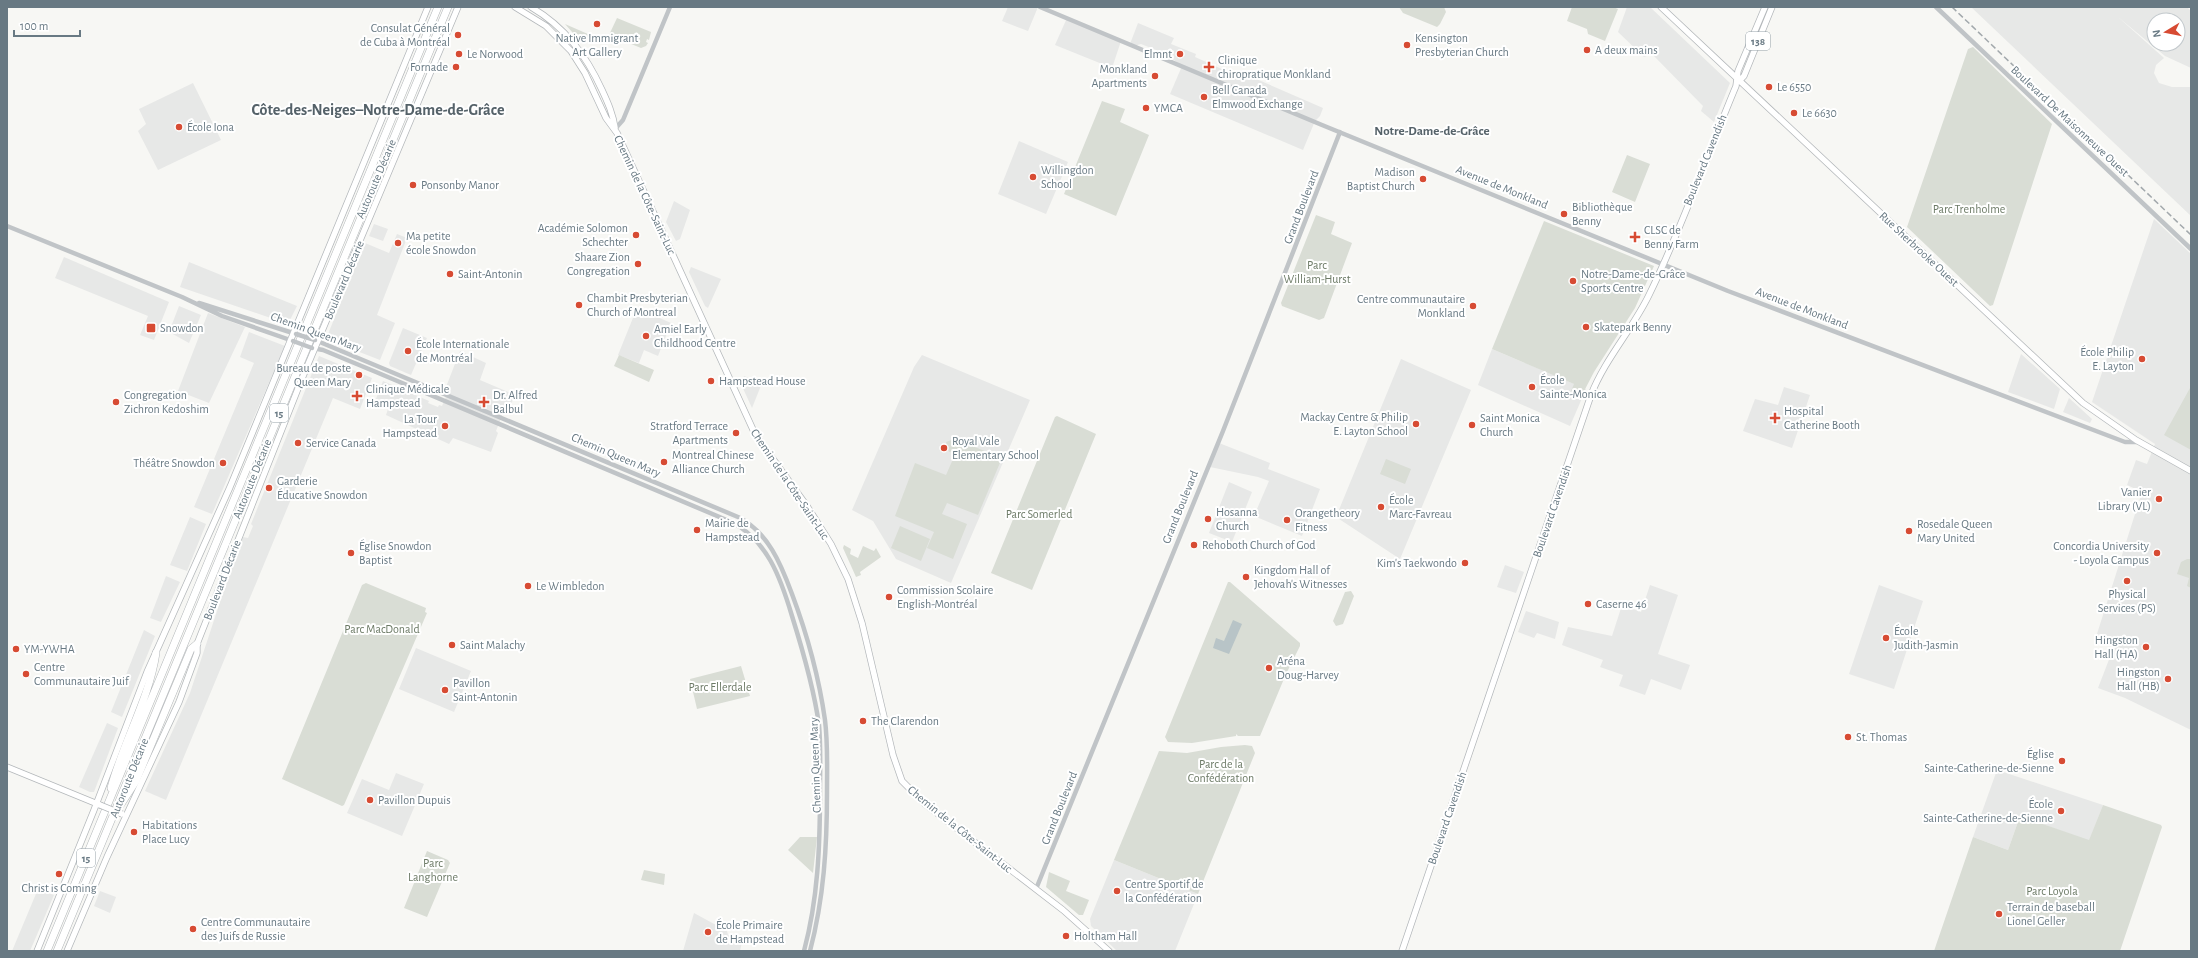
<svg xmlns="http://www.w3.org/2000/svg" width="2198" height="958" font-family="'Alegreya Sans',sans-serif">
  <style>
    .built { fill: #e7e8e7; fill-rule: evenodd }
    .green { fill: #d9ddd5 }
    .water { fill: #b8c4c7 }
    .lines { fill: none; stroke-linecap: round; stroke-linejoin: round }
    .major-casing { stroke: #b4b8bb; stroke-width: 7 }
    .highway-casing { stroke: #b3b7ba; stroke-width: 8 }
    .minor { stroke: #c0c4c7; stroke-width: 4.5 }
    .major { stroke: #fff; stroke-width: 5.5 }
    .highway { stroke: #fff; stroke-width: 7 }
    .rail { stroke: #a2a8ac; stroke-width: 1.5; stroke-dasharray: 6 3; stroke-linecap: butt }
    .major-bridge-casing { stroke: #b4b8bb; stroke-width: 7; stroke-linecap: butt }
    .minor-bridge { stroke: #c0c4c7; stroke-width: 4.5 }
    .major-bridge { stroke: #fff; stroke-width: 5.5 }
    .poi-dot { fill: #d74b33; stroke: #fff; stroke-width: 1.5 }
    .labels { text-anchor: middle; dominant-baseline: central; stroke-width: 4; stroke-linejoin: round; paint-order: stroke }
    .shield { fill: #fff; stroke: #95a1a8; stroke-width: 1 }
    .shield-label { font-size: 11px; font-weight: bold; fill: #687983 }
    .poi-label { font-size: 12px; fill: #687983; stroke: #fff; text-anchor: start }
    .street-label { font-size: 12px; fill: #687983; stroke: #fff }
    .park-label { font-size: 12px; fill: #6c7a66; stroke: #fff }
    .neighbourhood-label { font-size: 13px; font-weight: bold; fill: #556269; stroke: #fff }
    .district-label { font-size: 16px; font-weight: bold; fill: #556269; stroke: #fff }
  </style>
  <rect width="100%" height="100%" fill="#f7f7f4"/>
  <path class="built" d="M1008,7H1038L1028,31L1002,21Z
    M1627,7H1650L1730,83L1714,122L1701,111L1703,106L1652,54L1644,57L1618,32Z
    M1971,7H2187L2191,11V68L2165,56L2118,17L2164,58L2156,65L2154,73L2159,83L2172,87H2191V216ZM2154,20H2178V44H2154Z
    M1067,18L1121,41L1112,68L1055,45Z
    M1138,23L1174,38L1171,44L1196,54L1195,57L1244,79L1247,75L1323,108L1320,116L1315,121L1303,150L1170,94L1182,66L1166,54L1141,44L1134,46L1130,44Z
    M193,83L221,140L158,170L138,131L146,124L139,109Z
    M1019,141L1068,162L1046,214L998,194Z
    M674,201L690,210L680,239L676,241L666,222Z
    M2154,219L2191,254V730L2125,698L2098,688L2115,644L2096,637L2142,492L2127,485L2136,460L2147,464L2155,444L2092,402Z
    M374,224L388,229L383,241L369,236Z
    M397,234L407,238L377,315L395,323L380,360L326,339L365,243L389,253Z
    M64,257L169,302L154,340L140,335L148,316L55,278Z
    M189,262L297,306L288,324L180,287Z
    M691,267L721,279L708,308L705,306L689,272Z
    M179,306L201,315L189,343L169,332Z
    M637,308L671,323L658,356L644,350L639,363L618,355Z
    M208,313L245,327L209,403L178,391Z
    M403,328L427,338L411,375L390,366L389,363Z
    M249,332L285,346L212,514L194,507L254,363L240,357Z
    M1492,349L1586,389L1570,426L1478,385Z
    M460,351L486,363L480,380L515,395L507,414L503,413L496,431L498,433L491,452L453,438L449,444L386,415L388,409L374,404L383,381L429,401L428,403L438,407L439,405L442,406L449,389L446,387Z
    M2021,354L2060,389L2054,409L2008,392Z
    M922,355L1030,400L951,583L896,559L873,521L852,510L914,367Z
    M319,356L372,378L360,409L333,398L166,800L145,791L190,693L222,596L243,537L248,538L253,526L251,524Z
    M1401,359L1471,390L1400,559L1336,517Z
    M744,376L762,383L752,408L741,384Z
    M1784,387L1810,395L1792,448L1743,431L1755,399L1778,405Z
    M2069,398L2092,419L2090,423L2063,412Z
    M1219,443L1270,463L1268,469L1320,489L1302,536L1254,516L1269,481L1258,477L1210,467Z
    M1229,482L1252,492L1232,542L1209,533Z
    M190,517L206,524L187,571L170,565Z
    M1505,565L1524,572L1516,593L1497,587Z
    M166,576L180,582L161,622L150,618Z
    M1650,585L1678,595L1658,654L1690,665L1681,690L1651,679L1645,695L1619,686L1623,675L1600,667L1603,660L1562,645L1568,627L1612,636L1622,605L1641,612Z
    M1879,585L1923,601L1894,689L1849,674Z
    M1526,611L1559,622L1555,639L1537,633L1534,638L1518,632Z
    M144,630L155,636L122,717L111,712Z
    M416,648L471,671L454,712L399,689Z
    M107,723L118,728L94,792H90L79,787Z
    M1997,770L2103,805L2089,841L2020,816L2008,850L1973,837Z
    M396,773L424,784L402,836L347,813L362,779L389,790Z
    M1114,860L1198,894L1175,951H1117L1091,926L1090,919Z
    M38,889L54,895L30,951H12Z
    M100,891L116,897L110,913L94,906Z
    M694,913L727,931L728,935L740,940L742,942L740,951H683Z"/>
  <path class="green" d="M1399,7H1444L1446,12L1440,24L1437,27L1403,13Z
    M1572,7H1613L1618,9L1605,41L1588,34L1587,29L1567,21Z
    M617,18L651,32L649,40L647,39L646,42L648,43L646,46L641,48L609,35Z
    M565,24L597,38V39H588L584,42L581,38L580,41Z
    M1973,47L2052,124L1993,305L1990,306L1907,227L1968,49Z
    M1102,101L1125,109L1120,122L1149,135L1116,216L1064,194Z
    M1627,155L1650,164L1635,202L1612,192Z
    M1316,215L1335,222L1331,234L1352,243L1324,318L1319,320L1282,306L1281,303Z
    M1544,221L1654,266L1635,308L1594,372L1582,395L1571,391L1574,384L1492,349Z
    M619,355L654,370L649,382L614,366Z
    M2190,388L2191,389V450L2164,435Z
    M1057,416L1096,434L1032,590L991,573L1055,417Z
    M959,437L960,441L1002,458L978,515L947,503L942,514L967,524L953,559L927,548L934,532L895,516L915,463L946,475L957,450L949,452L946,442Z
    M1386,459L1411,469L1405,484L1380,474Z
    M900,526L930,539L921,561L891,548Z
    M844,545L851,549L850,554L858,558L863,546L874,551L876,548L881,557L860,572L861,575L856,577L843,548Z
    M2187,559H2191V588L2187,586L2189,578L2177,574L2181,562Z
    M1228,582H1230L1300,643V646L1286,674L1260,736H1238L1236,734V736L1192,743L1168,742L1165,737Z
    M366,583L426,608L425,612L427,613L344,805L342,806L282,779L362,585Z
    M1351,591L1354,596L1343,624L1336,626L1333,621L1345,592Z
    M741,666L750,696L697,709L690,679Z
    M1245,745L1252,746L1255,753L1198,894L1114,860L1159,751L1187,753L1221,747Z
    M2103,805L2161,825L2162,827L2120,951H1934L1973,837L2008,850L2020,816L2089,840Z
    M800,837H817L813,873L788,850Z
    M427,851L448,860L450,863L427,917L404,908Z
    M644,870L665,874L664,885L641,880Z
    M1049,872L1070,881L1066,891L1089,900L1083,915H1079L1046,887Z"/>
  <path class="water" d="M1233,620L1242,624L1229,654L1213,648L1216,638L1224,641Z"/>
  <g class="lines">
    <defs>
      <path id="major" d="M515,7L546,26L571,51L585,73L606,118L617,133L755,434L807,506L831,544L848,579L862,623L893,755L902,781L925,804L1063,910L1109,951
        M531,7C565,27 586,55 602,90C608,103 613,114 615,128
        M1661,7L2083,403L2136,440L2191,471
        M1738,82L1744,76L1772,7
        M7,767L100,805
        M37,951L94,810L147,672L230,487L428,7
        M67,951L107,857L179,702L197,653V644L301,381L458,7
        M1402,951L1591,395C1605,359 1632,330 1649,295C1682,228 1707,155 1736,86L1738,71L1765,7"/>
      <path id="highway" d="M111,788C123,742 149,700 156,653
        M121,804L136,781L191,649L197,644
        M47,951L438,7
        M57,951L448,7"/>
    </defs>
    <use href="#major" class="major-casing"/>
    <use href="#highway" class="highway-casing"/>
    <path class="minor" d="M1040,7L1322,125L1728,291L2125,442H2140
      M1936,7L2191,249
      M615,129L623,120L670,7
      M7,226L182,297L222,316L293,341
      M199,303L296,334
      M315,340L738,517C768,532 781,564 792,594C807,634 819,678 825,720C828,744 827,768 827,792C827,846 824,898 810,951
      M312,348L323,350L376,372L729,521C767,538 781,579 792,616C803,651 814,689 819,725C821,747 820,770 820,792C820,846 818,899 804,951
      M1036,889L1223,431L1340,132"/>
    <use href="#major" class="major"/>
    <use href="#highway" class="highway"/>
    <path class="rail" d="M1952,7L2191,235"/>
    <defs>
      <path id="major-bridge" d="M100,805L122,814"/>
    </defs>
    <use href="#major-bridge" class="major-bridge-casing"/>
    <path class="minor-bridge" d="M296,334L315,340
      M293,341L312,348"/>
    <use href="#major-bridge" class="major-bridge"/>
  </g>
  <g class="poi-dot">
    <circle cx="597" cy="24" r="4"/>
    <circle cx="458" cy="35" r="4"/>
    <circle cx="1407" cy="45" r="4"/>
    <circle cx="1587" cy="50" r="4"/>
    <circle cx="459" cy="54" r="4"/>
    <circle cx="1180" cy="54" r="4"/>
    <circle cx="456" cy="67" r="4"/>
    <path d="M1207 61h4v4h4v4h-4v4h-4v-4h-4v-4h4z"/>
    <circle cx="1155" cy="76" r="4"/>
    <circle cx="1769" cy="87" r="4"/>
    <circle cx="1204" cy="97" r="4"/>
    <circle cx="1146" cy="108" r="4"/>
    <circle cx="1794" cy="113" r="4"/>
    <circle cx="179" cy="127" r="4"/>
    <circle cx="1033" cy="177" r="4"/>
    <circle cx="1423" cy="179" r="4"/>
    <circle cx="413" cy="185" r="4"/>
    <circle cx="1564" cy="214" r="4"/>
    <circle cx="636" cy="235" r="4"/>
    <path d="M1633 231h4v4h4v4h-4v4h-4v-4h-4v-4h4z"/>
    <circle cx="398" cy="243" r="4"/>
    <circle cx="638" cy="264" r="4"/>
    <circle cx="450" cy="274" r="4"/>
    <circle cx="1573" cy="281" r="4"/>
    <circle cx="579" cy="305" r="4"/>
    <circle cx="1473" cy="306" r="4"/>
    <circle cx="1586" cy="327" r="4"/>
    <rect x="146" y="323" width="10" height="10" rx="2"/>
    <circle cx="646" cy="336" r="4"/>
    <circle cx="408" cy="351" r="4"/>
    <circle cx="2142" cy="359" r="4"/>
    <circle cx="359" cy="375" r="4"/>
    <circle cx="711" cy="381" r="4"/>
    <circle cx="1532" cy="387" r="4"/>
    <path d="M355 390h4v4h4v4h-4v4h-4v-4h-4v-4h4z"/>
    <circle cx="116" cy="402" r="4"/>
    <path d="M482 396h4v4h4v4h-4v4h-4v-4h-4v-4h4z"/>
    <path d="M1773 412h4v4h4v4h-4v4h-4v-4h-4v-4h4z"/>
    <circle cx="1416" cy="424" r="4"/>
    <circle cx="1472" cy="425" r="4"/>
    <circle cx="445" cy="426" r="4"/>
    <circle cx="736" cy="433" r="4"/>
    <circle cx="298" cy="443" r="4"/>
    <circle cx="944" cy="448" r="4"/>
    <circle cx="664" cy="462" r="4"/>
    <circle cx="223" cy="463" r="4"/>
    <circle cx="269" cy="488" r="4"/>
    <circle cx="2159" cy="499" r="4"/>
    <circle cx="1381" cy="507" r="4"/>
    <circle cx="1208" cy="519" r="4"/>
    <circle cx="1287" cy="520" r="4"/>
    <circle cx="697" cy="530" r="4"/>
    <circle cx="1909" cy="531" r="4"/>
    <circle cx="1194" cy="545" r="4"/>
    <circle cx="351" cy="553" r="4"/>
    <circle cx="2157" cy="553" r="4"/>
    <circle cx="1465" cy="563" r="4"/>
    <circle cx="1246" cy="577" r="4"/>
    <circle cx="2127" cy="581" r="4"/>
    <circle cx="528" cy="586" r="4"/>
    <circle cx="889" cy="597" r="4"/>
    <circle cx="1588" cy="604" r="4"/>
    <circle cx="1886" cy="638" r="4"/>
    <circle cx="452" cy="645" r="4"/>
    <circle cx="2146" cy="647" r="4"/>
    <circle cx="16" cy="649" r="4"/>
    <circle cx="1269" cy="668" r="4"/>
    <circle cx="26" cy="674" r="4"/>
    <circle cx="2168" cy="679" r="4"/>
    <circle cx="445" cy="690" r="4"/>
    <circle cx="863" cy="721" r="4"/>
    <circle cx="1848" cy="737" r="4"/>
    <circle cx="2062" cy="761" r="4"/>
    <circle cx="370" cy="800" r="4"/>
    <circle cx="2061" cy="811" r="4"/>
    <circle cx="134" cy="832" r="4"/>
    <circle cx="59" cy="874" r="4"/>
    <circle cx="1117" cy="891" r="4"/>
    <circle cx="1999" cy="914" r="4"/>
    <circle cx="193" cy="929" r="4"/>
    <circle cx="708" cy="932" r="4"/>
    <circle cx="1066" cy="936" r="4"/>
  </g>
  <g class="labels">
    <g class="shield">
      <rect x="1746" y="32" width="24" height="18" rx="3"/>
      <rect x="270" y="404" width="18" height="18" rx="3"/>
      <rect x="77" y="849" width="18" height="18" rx="3"/>
    </g>
    <g class="shield-label">
      <text x="1758" y="41">138</text>
      <text x="279" y="413">15</text>
      <text x="86" y="858">15</text>
    </g>
    <g class="poi-label">
      <text x="450" y="28" text-anchor="end">Consulat Général<tspan x="450" dy="14">de Cuba à Montréal</tspan></text>
      <text x="597" y="38" text-anchor="middle">Native Immigrant<tspan x="597" dy="14">Art Gallery</tspan></text>
      <text x="1415" y="38">Kensington<tspan x="1415" dy="14">Presbyterian Church</tspan></text>
      <text x="1595" y="50">A deux mains</text>
      <text x="467" y="54">Le Norwood</text>
      <text x="1172" y="54" text-anchor="end">Elmnt</text>
      <text x="1218" y="60">Clinique<tspan x="1218" dy="14">chiropratique Monkland</tspan></text>
      <text x="448" y="67" text-anchor="end">Fornade</text>
      <text x="1147" y="69" text-anchor="end">Monkland<tspan x="1147" dy="14">Apartments</tspan></text>
      <text x="1777" y="87">Le 6550</text>
      <text x="1212" y="90">Bell Canada<tspan x="1212" dy="14">Elmwood Exchange</tspan></text>
      <text x="1154" y="108">YMCA</text>
      <text x="1802" y="113">Le 6630</text>
      <text x="187" y="127">École Iona</text>
      <text x="1041" y="170">Willingdon<tspan x="1041" dy="14">School</tspan></text>
      <text x="1415" y="172" text-anchor="end">Madison<tspan x="1415" dy="14">Baptist Church</tspan></text>
      <text x="421" y="185">Ponsonby Manor</text>
      <text x="1572" y="207">Bibliothèque<tspan x="1572" dy="14">Benny</tspan></text>
      <text x="628" y="228" text-anchor="end">Académie Solomon<tspan x="628" dy="14">Schechter</tspan></text>
      <text x="1644" y="230">CLSC de<tspan x="1644" dy="14">Benny Farm</tspan></text>
      <text x="406" y="236">Ma petite<tspan x="406" dy="14">école Snowdon</tspan></text>
      <text x="630" y="257" text-anchor="end">Shaare Zion<tspan x="630" dy="14">Congregation</tspan></text>
      <text x="458" y="274">Saint-Antonin</text>
      <text x="1581" y="274">Notre-Dame-de-Grâce<tspan x="1581" dy="14">Sports Centre</tspan></text>
      <text x="587" y="298">Chambit Presbyterian<tspan x="587" dy="14">Church of Montreal</tspan></text>
      <text x="1465" y="299" text-anchor="end">Centre communautaire<tspan x="1465" dy="14">Monkland</tspan></text>
      <text x="1594" y="327">Skatepark Benny</text>
      <text x="160" y="328">Snowdon</text>
      <text x="654" y="329">Amiel Early<tspan x="654" dy="14">Childhood Centre</tspan></text>
      <text x="416" y="344">École Internationale<tspan x="416" dy="14">de Montréal</tspan></text>
      <text x="2134" y="352" text-anchor="end">École Philip<tspan x="2134" dy="14">E. Layton</tspan></text>
      <text x="351" y="368" text-anchor="end">Bureau de poste<tspan x="351" dy="14">Queen Mary</tspan></text>
      <text x="1540" y="380">École<tspan x="1540" dy="14">Sainte-Monica</tspan></text>
      <text x="719" y="381">Hampstead House</text>
      <text x="366" y="389">Clinique Médicale<tspan x="366" dy="14">Hampstead</tspan></text>
      <text x="124" y="395">Congregation<tspan x="124" dy="14">Zichron Kedoshim</tspan></text>
      <text x="493" y="395">Dr. Alfred<tspan x="493" dy="14">Balbul</tspan></text>
      <text x="1784" y="411">Hospital<tspan x="1784" dy="14">Catherine Booth</tspan></text>
      <text x="1408" y="417" text-anchor="end">Mackay Centre &amp; Philip<tspan x="1408" dy="14">E. Layton School</tspan></text>
      <text x="1480" y="418">Saint Monica<tspan x="1480" dy="14">Church</tspan></text>
      <text x="437" y="419" text-anchor="end">La Tour<tspan x="437" dy="14">Hampstead</tspan></text>
      <text x="728" y="426" text-anchor="end">Stratford Terrace<tspan x="728" dy="14">Apartments</tspan></text>
      <text x="952" y="441">Royal Vale<tspan x="952" dy="14">Elementary School</tspan></text>
      <text x="306" y="443">Service Canada</text>
      <text x="672" y="455">Montreal Chinese<tspan x="672" dy="14">Alliance Church</tspan></text>
      <text x="215" y="463" text-anchor="end">Théâtre Snowdon</text>
      <text x="277" y="481">Garderie<tspan x="277" dy="14">Éducative Snowdon</tspan></text>
      <text x="2151" y="492" text-anchor="end">Vanier<tspan x="2151" dy="14">Library (VL)</tspan></text>
      <text x="1389" y="500">École<tspan x="1389" dy="14">Marc-Favreau</tspan></text>
      <text x="1216" y="512">Hosanna<tspan x="1216" dy="14">Church</tspan></text>
      <text x="1295" y="513">Orangetheory<tspan x="1295" dy="14">Fitness</tspan></text>
      <text x="705" y="523">Mairie de<tspan x="705" dy="14">Hampstead</tspan></text>
      <text x="1917" y="524">Rosedale Queen<tspan x="1917" dy="14">Mary United</tspan></text>
      <text x="1202" y="545">Rehoboth Church of God</text>
      <text x="359" y="546">Église Snowdon<tspan x="359" dy="14">Baptist</tspan></text>
      <text x="2149" y="546" text-anchor="end">Concordia University<tspan x="2149" dy="14">- Loyola Campus</tspan></text>
      <text x="1457" y="563" text-anchor="end">Kim's Taekwondo</text>
      <text x="1254" y="570">Kingdom Hall of<tspan x="1254" dy="14">Jehovah's Witnesses</tspan></text>
      <text x="536" y="586">Le Wimbledon</text>
      <text x="897" y="590">Commission Scolaire<tspan x="897" dy="14">English-Montréal</tspan></text>
      <text x="2127" y="594" text-anchor="middle">Physical<tspan x="2127" dy="14">Services (PS)</tspan></text>
      <text x="1596" y="604">Caserne 46</text>
      <text x="1894" y="631">École<tspan x="1894" dy="14">Judith-Jasmin</tspan></text>
      <text x="2138" y="640" text-anchor="end">Hingston<tspan x="2138" dy="14">Hall (HA)</tspan></text>
      <text x="460" y="645">Saint Malachy</text>
      <text x="24" y="649">YM-YWHA</text>
      <text x="1277" y="661">Aréna<tspan x="1277" dy="14">Doug-Harvey</tspan></text>
      <text x="34" y="667">Centre<tspan x="34" dy="14">Communautaire Juif</tspan></text>
      <text x="2160" y="672" text-anchor="end">Hingston<tspan x="2160" dy="14">Hall (HB)</tspan></text>
      <text x="453" y="683">Pavillon<tspan x="453" dy="14">Saint-Antonin</tspan></text>
      <text x="871" y="721">The Clarendon</text>
      <text x="1856" y="737">St. Thomas</text>
      <text x="2054" y="754" text-anchor="end">Église<tspan x="2054" dy="14">Sainte-Catherine-de-Sienne</tspan></text>
      <text x="378" y="800">Pavillon Dupuis</text>
      <text x="2053" y="804" text-anchor="end">École<tspan x="2053" dy="14">Sainte-Catherine-de-Sienne</tspan></text>
      <text x="142" y="825">Habitations<tspan x="142" dy="14">Place Lucy</tspan></text>
      <text x="1125" y="884">Centre Sportif de<tspan x="1125" dy="14">la Confédération</tspan></text>
      <text x="59" y="888" text-anchor="middle">Christ is Coming</text>
      <text x="2007" y="907">Terrain de baseball<tspan x="2007" dy="14">Lionel Geller</tspan></text>
      <text x="201" y="922">Centre Communautaire<tspan x="201" dy="14">des Juifs de Russie</tspan></text>
      <text x="716" y="925">École Primaire<tspan x="716" dy="14">de Hampstead</tspan></text>
      <text x="1074" y="936">Holtham Hall</text>
    </g>
    <g class="street-label">
      <text transform="translate(2070 121) rotate(43)">Boulevard De Maisonneuve Ouest</text>
      <text transform="translate(1705 160) rotate(-68)">Boulevard Cavendish</text>
      <text transform="translate(376 179) rotate(-67)">Autoroute Décarie</text>
      <text transform="translate(1502 187) rotate(22)">Avenue de Monkland</text>
      <text transform="translate(645 195) rotate(65)">Chemin de la Côte-Saint-Luc</text>
      <text transform="translate(1301 207) rotate(-69)">Grand Boulevard</text>
      <text transform="translate(1919 249) rotate(43)">Rue Sherbrooke Ouest</text>
      <text transform="translate(344 280) rotate(-67)">Boulevard Décarie</text>
      <text transform="translate(1802 308) rotate(21)">Avenue de Monkland</text>
      <text transform="translate(316 332) rotate(20)">Chemin Queen Mary</text>
      <text transform="translate(616 455) rotate(23)">Chemin Queen Mary</text>
      <text transform="translate(252 479) rotate(-68)">Autoroute Décarie</text>
      <text transform="translate(790 484) rotate(56)">Chemin de la Côte-Saint-Luc</text>
      <text transform="translate(1180 507) rotate(-68)">Grand Boulevard</text>
      <text transform="translate(1552 511) rotate(-71)">Boulevard Cavendish</text>
      <text transform="translate(222 580) rotate(-69)">Boulevard Décarie</text>
      <text transform="translate(815 765) rotate(-92)">Chemin Queen Mary</text>
      <text transform="translate(129 778) rotate(-68)">Autoroute Décarie</text>
      <text transform="translate(1059 808) rotate(-68)">Grand Boulevard</text>
      <text transform="translate(1447 818) rotate(-71)">Boulevard Cavendish</text>
      <text transform="translate(960 829) rotate(39)">Chemin de la Côte-Saint-Luc</text>
    </g>
    <g class="park-label">
      <text x="1969" y="209">Parc Trenholme</text>
      <text x="1317" y="265">Parc<tspan x="1317" dy="14">William-Hurst</tspan></text>
      <text x="1039" y="514">Parc Somerled</text>
      <text x="382" y="629">Parc MacDonald</text>
      <text x="720" y="687">Parc Ellerdale</text>
      <text x="1221" y="764">Parc de la<tspan x="1221" dy="14">Confédération</tspan></text>
      <text x="433" y="863">Parc<tspan x="433" dy="14">Langhorne</tspan></text>
      <text x="2052" y="891">Parc Loyola</text>
    </g>
    <g class="neighbourhood-label">
      <text x="1432" y="131">Notre-Dame-de-Grâce</text>
    </g>
    <g class="district-label">
      <text x="378" y="110">Côte-des-Neiges–Notre-Dame-de-Grâce</text>
    </g>
  </g>
  <rect width="2198" height="958" fill="none" stroke="#687983" stroke-width="16"/>
  <g transform="translate(2166 32) rotate(260)"><circle r="19" fill="#ffffff" stroke="#c3c9cd"/>
  <path d="M0-3L7 15L0 10L-7 15Z" fill="#d74b33"/>
  <text y="-6" font-size="11" font-weight="bold" text-anchor="middle" fill="#687983">N</text>
  </g>
  <path d="M14 30v6h66v-6" fill="none" stroke="#687983" stroke-width="2"/>
  <text x="20" y="30" font-size="12" fill="#687983" stroke="#ffffff" stroke-width="3" paint-order="stroke">100 m</text>
</svg>
